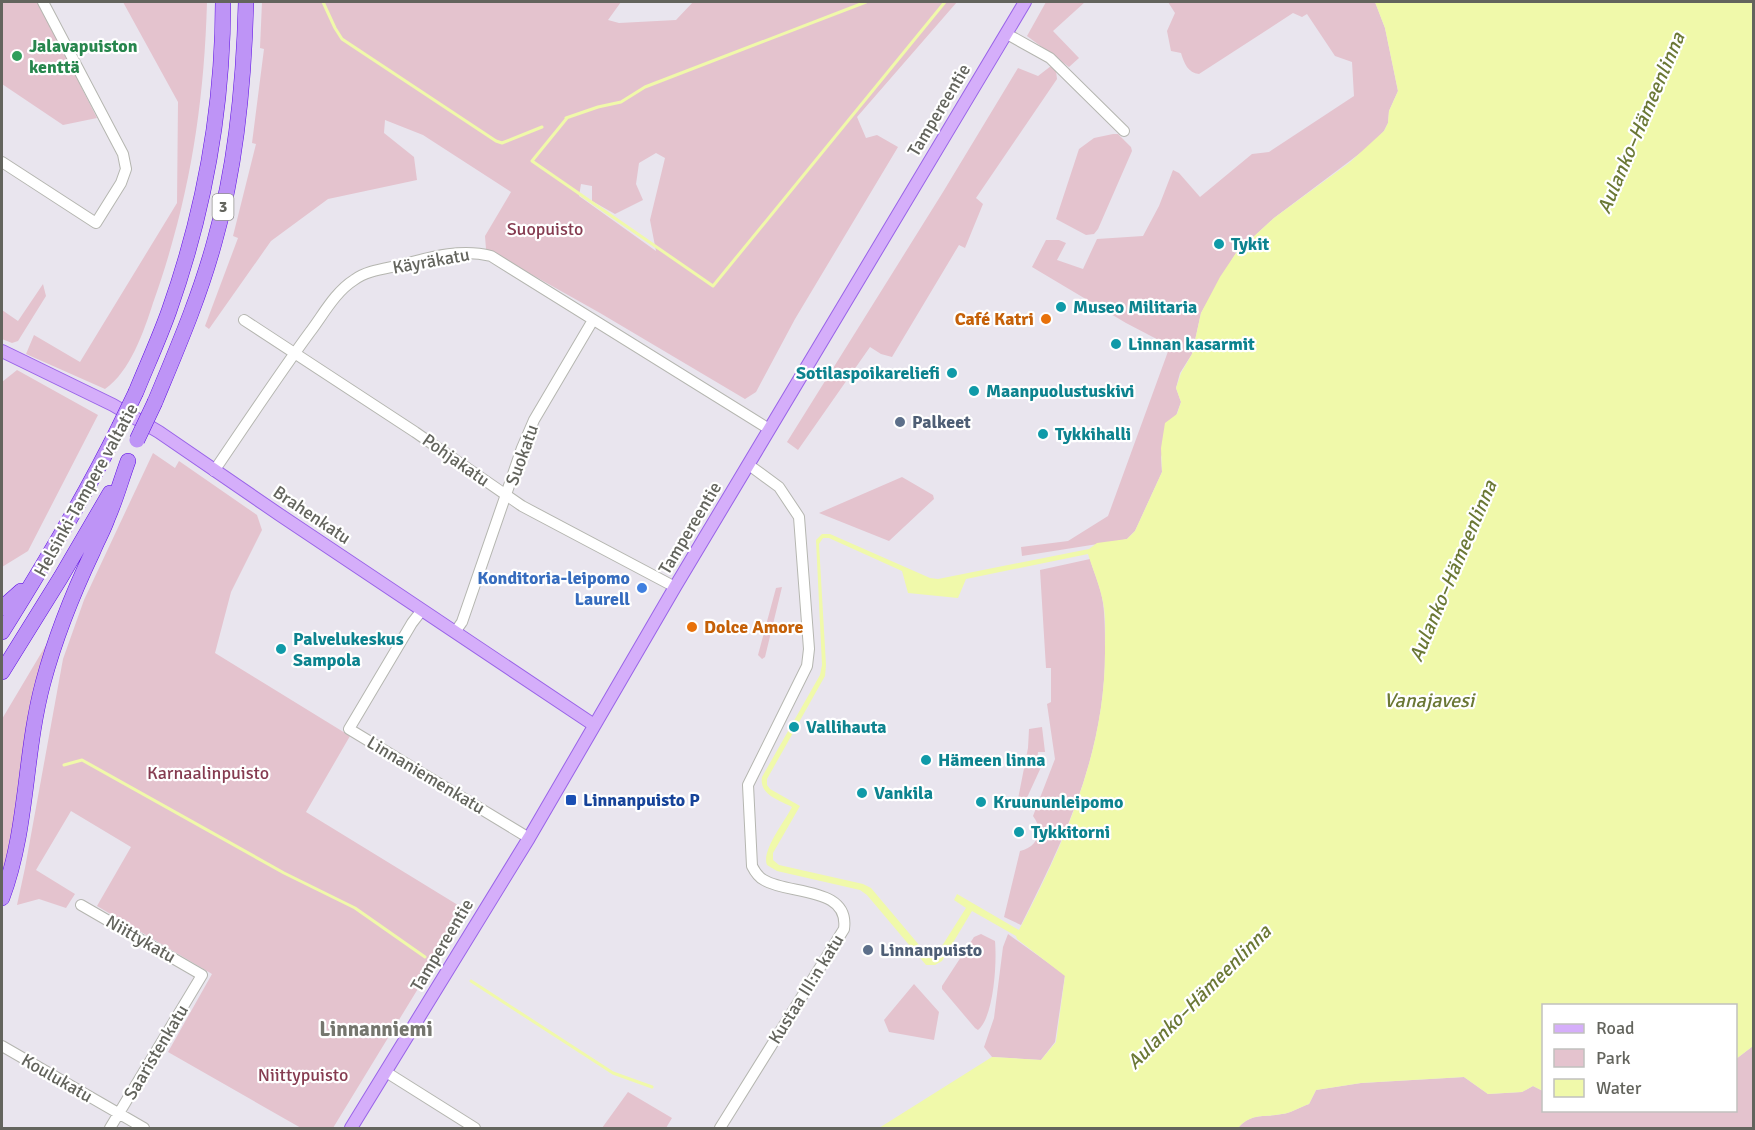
<svg xmlns="http://www.w3.org/2000/svg" width="1755" height="1130" font-family="Signika,sans-serif">
  <style>
    .green { fill: #e4c3ce; fill-rule: evenodd }
    .water { fill: #f0f9aa; fill-rule: evenodd }
    .lines { fill: none; stroke-linecap: round; stroke-linejoin: round }
    .stream { stroke: #f0f9aa; stroke-width: 3 }
    .minor-casing { stroke: #b5b6b0; stroke-width: 12 }
    .major-casing { stroke: #9964e8; stroke-width: 14 }
    .highway-casing { stroke: #5d0fe4; stroke-width: 16 }
    .minor { stroke: #fff; stroke-width: 10 }
    .major { stroke: #d5aefa; stroke-width: 12 }
    .highway { stroke: #be94f6; stroke-width: 15 }
    .highway-bridge-casing { stroke: #5d0fe4; stroke-width: 16; stroke-linecap: butt }
    .highway-bridge { stroke: #be94f6; stroke-width: 15 }
    .leisure-dot { fill: #2e9e5b; stroke: #fff; stroke-width: 2 }
    .culture-dot { fill: #0f9aa8; stroke: #fff; stroke-width: 2 }
    .food-dot { fill: #e8710a; stroke: #fff; stroke-width: 2 }
    .service-dot { fill: #5c6f8a; stroke: #fff; stroke-width: 2 }
    .shop-dot { fill: #3f7fe0; stroke: #fff; stroke-width: 2 }
    .transit-dot { fill: #1a4fb4; stroke: #fff; stroke-width: 2 }
    .labels { text-anchor: middle; dominant-baseline: central; stroke-width: 4.5; stroke-linejoin: round; paint-order: stroke }
    .shield { fill: #fff; stroke: #92928e; stroke-width: 1.5 }
    .shield-label { font-size: 16px; font-weight: bold; fill: #63645d }
    .leisure-label { font-size: 18px; font-weight: bold; fill: #27864d; stroke: #fff; text-anchor: start }
    .street-label { font-size: 18px; fill: #63645d; stroke: #fff }
    .park-label { font-size: 18px; fill: #853b50; stroke: #fff }
    .culture-label { font-size: 18px; font-weight: bold; fill: #0d838f; stroke: #fff; text-anchor: start }
    .food-label { font-size: 18px; font-weight: bold; fill: #c56008; stroke: #fff; text-anchor: end }
    .service-label { font-size: 18px; font-weight: bold; fill: #4e5e75; stroke: #fff; text-anchor: start }
    .shop-label { font-size: 18px; font-weight: bold; fill: #366cbe; stroke: #fff; text-anchor: end }
    .transit-label { font-size: 18px; font-weight: bold; fill: #164399; stroke: #fff; text-anchor: start }
    .water-label { font-size: 20px; font-style: italic; fill: #6b7835; stroke: #fff }
    .quarter-label { font-size: 21px; font-weight: bold; fill: #75766e; stroke: #fff }
  </style>
  <rect width="100%" height="100%" fill="#e9e5ee"/>
  <path class="green" d="M2,2H38L97,118L63,125L2,84Z
    M123,2H207C204,108 189,202 153,303C144,331 130,372 105,389L26,354L34,335L80,362L177,203L178,102Z
    M262,2H621L608,20L619,23L676,20L693,2H957L857,117L866,138L877,135L898,147L795,319L756,392L745,399L600,313L486,249L485,236L511,192L423,135L385,120L384,133L414,157L417,180L328,199L271,241L209,329L205,326L238,238L233,236L256,144L252,143L264,49L260,48ZM656,153L665,158L650,220L656,251L579,196L581,184L592,186V201L615,214L643,200L636,184L639,163Z
    M1046,2H1085L1053,31L1079,58L1069,67L1027,36Z
    M1168,2H1375L1385,28L1398,91L1389,111L1388,123L1384,131L1371,145L1274,218L1236,253L1201,313L1192,354L1180,373L1176,388L1181,402L1161,457L1162,472L1135,531L1127,539L1123,540L1022,556L1021,547L1068,541L1108,516L1170,346L1126,323L1032,267L1046,240H1059L1066,243L1057,260L1083,269L1097,239L1143,236L1159,206L1173,170L1179,173L1200,197L1252,154L1269,152L1354,96L1352,62L1335,56L1307,14L1302,17L1293,13L1199,74C1188,73 1184,63 1181,53L1171,51L1167,31L1175,13Z
    M1051,66L1056,71L1057,79L976,198L983,204L965,248L959,245L892,357L881,354L870,347L798,450L787,442L943,192L1018,68L1038,76Z
    M1113,134H1118L1131,147L1132,151L1098,229L1094,234L1086,235L1056,219L1079,149L1094,138Z
    M43,284L46,296L18,341L12,343L2,339V310L18,321Z
    M17,370L98,415L28,551L2,567V382Z
    M153,453L175,468L179,461L257,515L262,530L231,592L215,653L350,736L306,812L466,910L333,1128H301L168,1052L212,974L97,906L131,847L71,811L36,870L75,894L66,908L39,899L17,905L25,868L63,659L84,600Z
    M902,477L933,495L934,499L889,541L819,513Z
    M1090,559C1094,573 1101,588 1103,603C1105,617 1105,634 1105,648C1106,751 1066,836 1021,925L1004,917L1020,851C1038,847 1044,830 1033,816L1055,759L1047,704L1051,702V668H1046L1040,570Z
    M782,587L765,657L762,659L758,655L776,588Z
    M49,640L28,719L12,838L2,876V719Z
    M1042,727L1045,752H1038L1037,763L1042,765L1025,802L1018,799L1028,748L1029,729Z
    M981,934L995,941C997,962 994,1017 978,1030L975,1028L942,989V986L974,937Z
    M1008,934L1065,975L1055,1042L1041,1060L992,1057L984,1047L994,1018L1003,947Z
    M914,984L939,1012L934,1040L889,1032L884,1020Z
    M1753,1046V1128H1238C1252,1112 1263,1118 1282,1114C1291,1113 1300,1107 1309,1104L1316,1090L1361,1083L1464,1077L1488,1094L1522,1092L1533,1086L1543,1091L1544,1110H1736V1059Z
    M628,1092L672,1118L666,1128H602Z"/>
  <path class="water" d="M1375,2H1753V1046L1736,1059V1006H1544L1543,1091L1533,1086L1522,1092L1488,1094L1464,1077L1361,1083L1316,1090L1309,1104C1300,1107 1291,1113 1282,1114C1263,1118 1252,1112 1238,1128H879L992,1057L1041,1060L1056,1042L1065,976L1017,939L1016,936L972,911L942,961L935,965H926L867,895L860,890L777,871L767,865C761,851 785,821 792,807C779,800 759,795 762,777L820,675L822,665L816,540L822,534H830L930,578L938,579L1089,549L1097,543L1127,539L1135,531L1162,472L1161,448L1165,423L1177,414L1181,402L1176,388L1181,373L1192,354L1201,313L1220,277L1236,253L1274,218L1349,163L1384,131L1388,123L1389,111L1398,91L1385,28ZM823,538H829L902,571L908,593L958,598L966,579L1088,554C1093,570 1100,586 1103,602C1106,617 1105,634 1105,648C1106,750 1065,842 1019,930L957,894L954,900L966,908L935,957L930,958L871,888L863,884L779,865L773,860V853L800,806L770,789L767,785V779L825,676L826,665L819,544Z"/>
  <g class="lines">
    <path class="stream" d="M323,2L335,28L342,39L496,141L502,143L542,127
      M566,118L598,107L621,102L645,87L866,2
      M567,118L532,161L713,286L945,2
      M64,765L82,760L284,873L355,908L425,957
      M471,981L613,1073L652,1087"/>
    <defs>
      <path id="minor" d="M1007,34L1050,58L1124,131
        M2,162L96,223L121,183L126,169L123,154L43,2
        M244,320L415,432L522,506L675,587
        M214,471C246,424 277,377 310,332C323,315 335,292 354,280C366,271 383,269 397,266C428,258 459,248 491,256L769,429
        M422,610L412,623L349,729L529,838
        M455,632L462,622L522,448L534,420L593,320
        M81,905L202,975L110,1128
        M2,1046L144,1128
        M386,1072L475,1128
        M720,1128L844,929C850,886 788,895 764,880C758,877 755,872 752,866L748,785L807,666L809,649L799,517L779,487L749,465"/>
      <path id="major" d="M2,351L113,405L159,432L280,515L594,725
        M351,1128L529,838L675,587L1025,2"/>
      <path id="highway" d="M136,392C147,365 159,339 169,311C204,212 223,107 223,2
        M155,402C177,349 200,296 215,240C237,163 244,81 246,2
        M2,608L21,591
        M2,632C44,565 84,498 119,427
        M2,672L61,577L110,493
        M2,898C28,829 24,754 43,683C55,638 73,593 93,551C98,539 104,529 108,517C116,499 121,480 128,461"/>
    </defs>
    <use href="#minor" class="minor-casing"/>
    <use href="#major" class="major-casing"/>
    <use href="#highway" class="highway-casing"/>
    <use href="#minor" class="minor"/>
    <use href="#major" class="major"/>
    <use href="#highway" class="highway"/>
    <defs>
      <path id="highway-bridge" d="M119,427L136,392
        M137,440L155,402"/>
    </defs>
    <use href="#highway-bridge" class="highway-bridge-casing"/>
    <use href="#highway-bridge" class="highway-bridge"/>
  </g>
  <circle class="leisure-dot" cx="17" cy="56" r="6"/>
  <g class="culture-dot">
    <circle cx="1219" cy="244" r="6"/>
    <circle cx="1061" cy="307" r="6"/>
    <circle cx="1116" cy="344" r="6"/>
    <circle cx="952" cy="373" r="6"/>
    <circle cx="974" cy="391" r="6"/>
    <circle cx="1043" cy="434" r="6"/>
    <circle cx="281" cy="649" r="6"/>
    <circle cx="794" cy="727" r="6"/>
    <circle cx="926" cy="760" r="6"/>
    <circle cx="862" cy="793" r="6"/>
    <circle cx="981" cy="802" r="6"/>
    <circle cx="1019" cy="832" r="6"/>
  </g>
  <g class="food-dot">
    <circle cx="1046" cy="319" r="6"/>
    <circle cx="692" cy="627" r="6"/>
  </g>
  <g class="service-dot">
    <circle cx="900" cy="422" r="6"/>
    <circle cx="868" cy="950" r="6"/>
  </g>
  <circle class="shop-dot" cx="642" cy="588" r="6"/>
  <rect class="transit-dot" x="565" y="794" width="12" height="12" rx="3"/>
  <g class="labels">
    <rect class="shield" x="212.5" y="194" width="21" height="26" rx="4.5"/>
    <g class="shield-label">
      <text x="223" y="207">3</text>
    </g>
    <g class="leisure-label">
      <text x="29" y="46">Jalavapuiston<tspan x="29" dy="21">kenttä</tspan></text>
    </g>
    <g class="street-label">
      <text transform="translate(939 110) rotate(-59)">Tampereentie</text>
      <text transform="translate(431 261) rotate(-10)">Käyräkatu</text>
      <text transform="translate(522 455) rotate(-70)">Suokatu</text>
      <text transform="translate(456 460) rotate(35)">Pohjakatu</text>
      <text transform="translate(86 490) rotate(-61)">Helsinki-Tampere valtatie</text>
      <text transform="translate(312 515) rotate(34)">Brahenkatu</text>
      <text transform="translate(690 528) rotate(-59)">Tampereentie</text>
      <text transform="translate(426 775) rotate(31)">Linnaniemenkatu</text>
      <text transform="translate(141 939) rotate(30)">Niittykatu</text>
      <text transform="translate(442 945) rotate(-59)">Tampereentie</text>
      <text transform="translate(806 989) rotate(-58)">Kustaa III:n katu</text>
      <text transform="translate(156 1052) rotate(-59)">Saaristenkatu</text>
      <text transform="translate(57 1078) rotate(30)">Koulukatu</text>
    </g>
    <g class="park-label">
      <text x="545" y="229">Suopuisto</text>
      <text x="208" y="773">Karnaalinpuisto</text>
      <text x="303" y="1075">Niittypuisto</text>
    </g>
    <g class="culture-label">
      <text x="1231" y="244">Tykit</text>
      <text x="1073" y="307">Museo Militaria</text>
      <text x="1128" y="344">Linnan kasarmit</text>
      <text x="940" y="373" text-anchor="end">Sotilaspoikareliefi</text>
      <text x="986" y="391">Maanpuolustuskivi</text>
      <text x="1055" y="434">Tykkihalli</text>
      <text x="293" y="639">Palvelukeskus<tspan x="293" dy="21">Sampola</tspan></text>
      <text x="806" y="727">Vallihauta</text>
      <text x="938" y="760">Hämeen linna</text>
      <text x="874" y="793">Vankila</text>
      <text x="993" y="802">Kruununleipomo</text>
      <text x="1031" y="832">Tykkitorni</text>
    </g>
    <g class="food-label">
      <text x="1034" y="319">Café Katri</text>
      <text x="704" y="627" text-anchor="start">Dolce Amore</text>
    </g>
    <g class="service-label">
      <text x="912" y="422">Palkeet</text>
      <text x="880" y="950">Linnanpuisto</text>
    </g>
    <g class="shop-label">
      <text x="630" y="578">Konditoria-leipomo<tspan x="630" dy="21">Laurell</tspan></text>
    </g>
    <g class="transit-label">
      <text x="583" y="800">Linnanpuisto P</text>
    </g>
    <g class="water-label">
      <text transform="translate(1641 123) rotate(-67)">Aulanko–Hämeenlinna</text>
      <text transform="translate(1453 571) rotate(-67)">Aulanko–Hämeenlinna</text>
      <text x="1429" y="700">Vanajavesi</text>
      <text transform="translate(1199 997) rotate(-45)">Aulanko–Hämeenlinna</text>
    </g>
    <g class="quarter-label">
      <text x="376" y="1029">Linnanniemi</text>
    </g>
  </g>
  <rect width="1755" height="1130" fill="none" stroke="#63645d" stroke-width="6"/>
  <rect x="1542" y="1004" width="195" height="108" fill="#ffffff" stroke="#c1c1be" stroke-width="1.5"/>
  <rect x="1554" y="1024" width="30" height="9" fill="#d5aefa" stroke="#c1c1be" stroke-width="1.5"/>
  <text x="1596" y="1034" font-size="18" fill="#63645d">Road</text>
  <rect x="1554" y="1049" width="30" height="18" fill="#e4c3ce" stroke="#c1c1be" stroke-width="1.5"/>
  <text x="1596" y="1064" font-size="18" fill="#63645d">Park</text>
  <rect x="1554" y="1079" width="30" height="18" fill="#f0f9aa" stroke="#c1c1be" stroke-width="1.5"/>
  <text x="1596" y="1094" font-size="18" fill="#63645d">Water</text>
</svg>
